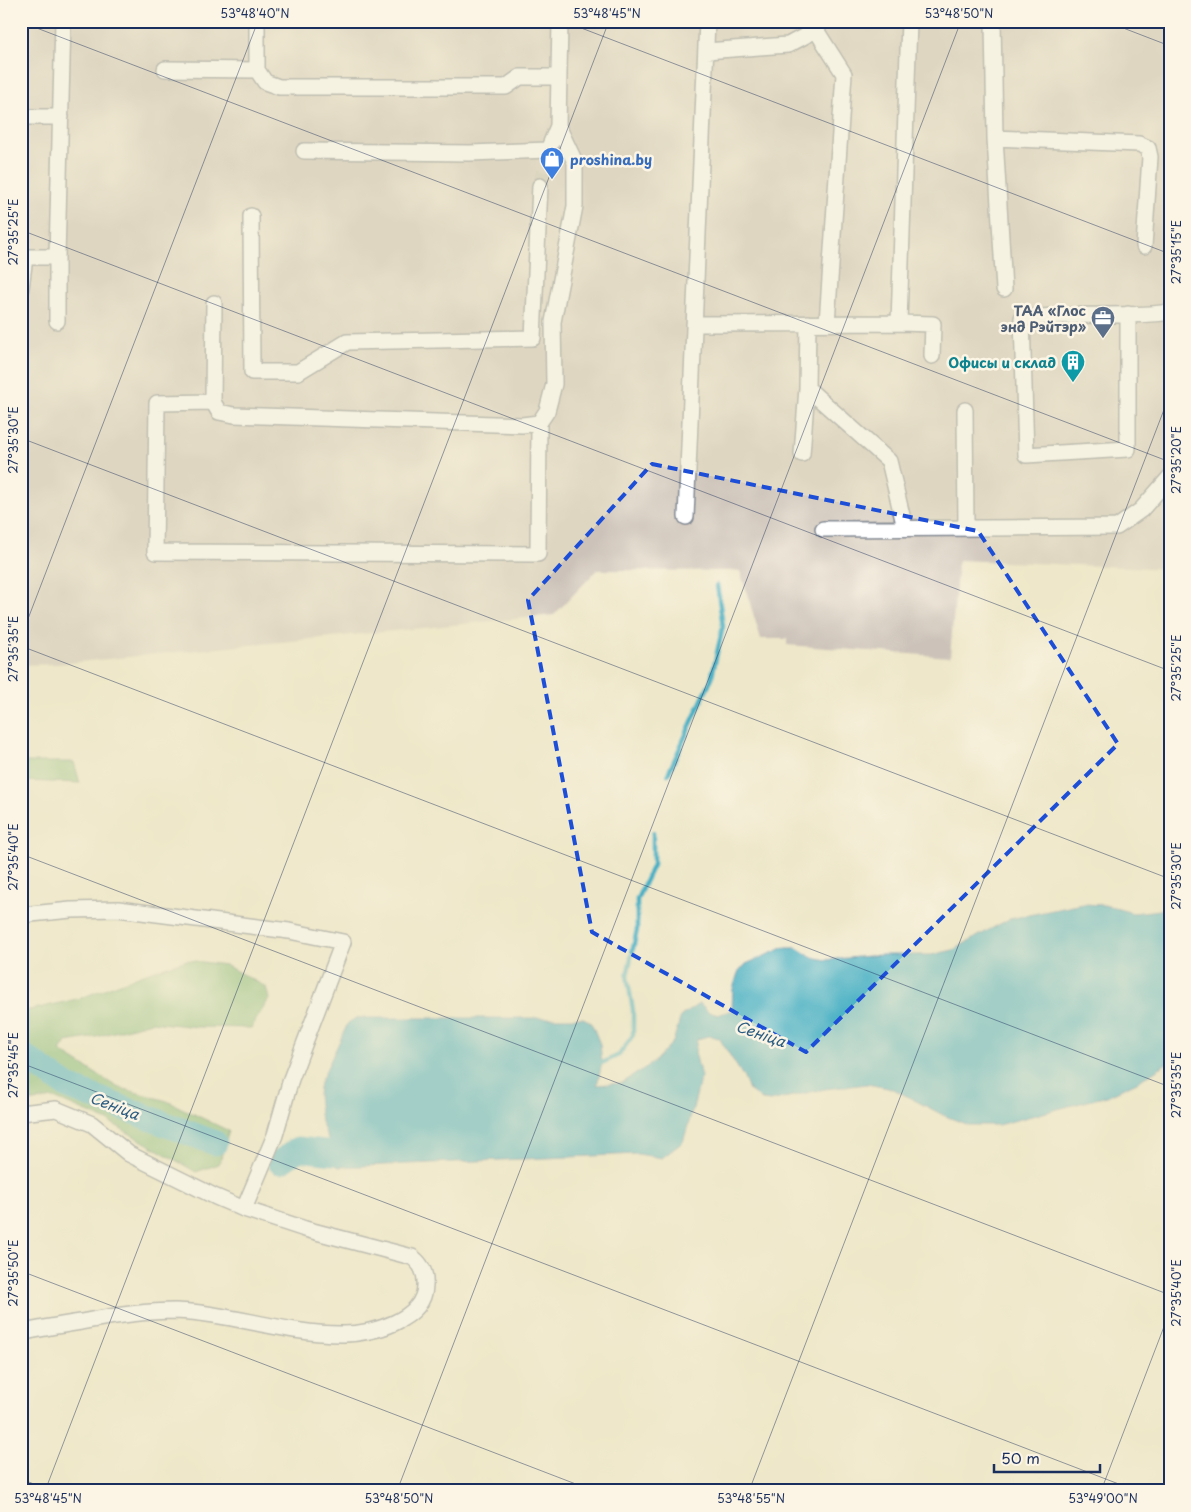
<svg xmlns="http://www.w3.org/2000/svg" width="1191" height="1512" font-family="'Playpen Sans',sans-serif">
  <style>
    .industrial { fill: #ccc2b9 }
    .forest { fill: #82ba77; stroke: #4e746a }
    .water { fill: #46b0c5; stroke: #307092 }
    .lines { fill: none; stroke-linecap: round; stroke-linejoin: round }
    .stream { stroke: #46b0c5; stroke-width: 4.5 }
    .river { stroke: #46b0c5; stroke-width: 25 }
    .minor-tunnel { stroke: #c4c2b4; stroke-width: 15; stroke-dasharray: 15 8; stroke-linecap: butt }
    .minor-casing { stroke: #848b94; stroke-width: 18 }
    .minor { stroke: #fff; stroke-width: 15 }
    .marked { fill: none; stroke: #1d4ed8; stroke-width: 4; stroke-dasharray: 10 6; stroke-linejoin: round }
    .ticks { fill: none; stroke: #1b2f5e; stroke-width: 1; stroke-opacity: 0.45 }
    .labels { text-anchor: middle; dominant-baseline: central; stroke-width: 5; stroke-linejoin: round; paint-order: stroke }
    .shop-label { font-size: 14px; font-weight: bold; fill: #366cbe; stroke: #fcf5e5; text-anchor: start }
    .service-label { font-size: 14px; font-weight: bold; fill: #4e5e75; stroke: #fcf5e5; text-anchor: end }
    .culture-label { font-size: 14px; font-weight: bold; fill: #0d838f; stroke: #fcf5e5; text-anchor: end }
    .water-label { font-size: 15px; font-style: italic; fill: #2a5c82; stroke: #fcf5e5 }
    .neatline { fill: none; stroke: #1b2f5e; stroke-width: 2 }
    .ticks-label { font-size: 12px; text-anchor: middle; fill: #1b2f5e }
  </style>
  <rect width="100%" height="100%" fill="#fcf5e5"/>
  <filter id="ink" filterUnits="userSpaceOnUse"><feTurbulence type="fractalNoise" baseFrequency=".02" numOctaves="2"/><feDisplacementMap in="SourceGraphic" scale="10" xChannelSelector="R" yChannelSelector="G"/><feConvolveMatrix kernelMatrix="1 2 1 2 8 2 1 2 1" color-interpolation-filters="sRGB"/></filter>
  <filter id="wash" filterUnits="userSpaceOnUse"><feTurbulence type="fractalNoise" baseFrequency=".0096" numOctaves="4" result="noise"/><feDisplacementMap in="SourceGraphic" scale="20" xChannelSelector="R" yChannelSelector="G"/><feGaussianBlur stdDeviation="1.12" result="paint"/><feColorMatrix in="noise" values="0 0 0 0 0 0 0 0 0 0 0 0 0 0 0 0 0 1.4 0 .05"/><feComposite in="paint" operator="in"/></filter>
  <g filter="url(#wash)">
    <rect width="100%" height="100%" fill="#eee7c9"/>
    <path class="industrial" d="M21,21H1170V569L958,560L950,657L787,645V639H761L740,571L597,570L554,615L58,664L21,665Z"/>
    <path class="forest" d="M21,762H74L80,783L21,781Z
      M187,960L225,965L266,987L269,999L251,1028L197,1027L151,1022L96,1037L66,1042L60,1051L117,1087L167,1101L229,1131L219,1164L196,1172L108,1121L54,1098L21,1103V1012L81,998L146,973Z"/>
    <path class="water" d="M1083,904L1104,905L1133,913L1160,910L1170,906V1061L1139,1081L1107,1096L998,1125H968L943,1115L893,1089L867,1084L825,1089L770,1101L762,1100L749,1090L743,1076L719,1038L709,1036L697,1039L695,1052L701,1077L692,1112L683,1142L662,1158L638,1154L339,1167L334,1164V1153L321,1122L318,1095L320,1083L348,1023L356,1018H583L591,1022L600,1044L602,1063L597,1085L622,1083L654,1062L673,1042L681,1016L700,1003L709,1012L718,1015L732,1010L733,989L738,973L746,964L783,948H797L811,957L827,960L880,955H931L953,950L1009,919Z"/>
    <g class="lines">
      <path class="stream" d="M668,774L711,680L723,626L717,585
        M602,1063L619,1055L633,1035V1010L627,976L637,930V899L653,865V833"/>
      <path class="river" d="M21,1054L68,1087L215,1143
        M280,1162L298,1149L334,1153L359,1130"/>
    </g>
  </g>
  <g filter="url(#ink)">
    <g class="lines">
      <path class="minor-tunnel" d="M540,186L545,164"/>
      <defs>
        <path id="minor" d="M257,21V70L265,82L279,87H506L520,77H559
          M993,21L995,138L1004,289
          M706,51L788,45L816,30L844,74L827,323
          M165,69L257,70
          M21,117H61
          M995,138L1139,144L1148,148L1150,157L1144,246
          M304,151L470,153L548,150L558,126L560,21
          M251,216L252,372H298L347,342L533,338L540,186
          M21,257H57L63,21
          M57,257V321
          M21,288L25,257
          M214,303L213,402L219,412L234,415L522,425L539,423L547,411L554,384L553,322L575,206V162L558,126
          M1128,314V449L1026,455L1022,318C1048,316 1073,315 1100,315C1123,314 1147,316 1170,312
          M808,323L807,388L889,461L905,528
          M899,323L933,324L932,356
          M694,324L899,323L909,21
          M213,402L157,403L155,552L538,554L539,423
          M965,410L966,528
          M802,454L807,388
          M686,517L707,21
          M823,529L1117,527L1141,510L1170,477
          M21,915L71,910L118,909L289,931L343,942L291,1079L275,1135L244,1209
          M21,1113L56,1109L92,1124L129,1154L216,1197L244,1209L305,1229L412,1257C422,1264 426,1274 425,1286C424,1320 372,1334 344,1334C287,1335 232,1313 175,1311C143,1311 112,1316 81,1322C61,1325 41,1328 21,1333"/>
      </defs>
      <use href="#minor" class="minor-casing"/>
      <use href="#minor" class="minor"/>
    </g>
  </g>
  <path d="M0 0H1191V1512H0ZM652,464L978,531L1118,744L806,1052L592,932L528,600Z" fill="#eee7c9" fill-opacity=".55" fill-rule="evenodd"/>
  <path class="marked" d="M652,464L978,531L1118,744L806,1052L592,932L528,600Z"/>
  <path class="ticks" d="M563,21L1170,254M1105,21L1170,46M21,22L1170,462M21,230L1170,671M21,438L1170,879M21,637L258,21M21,646L1170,1087M21,854L1170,1295M21,1063L1137,1491M21,1271L594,1491M21,1479L52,1491M45,1491L609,21M397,1491L961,21M749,1491L1170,394M1101,1491L1170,1311"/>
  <defs>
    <symbol id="shop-pin" viewBox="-11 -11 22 30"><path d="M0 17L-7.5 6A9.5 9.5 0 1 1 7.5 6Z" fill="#3f7fe0" stroke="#fcf5e5"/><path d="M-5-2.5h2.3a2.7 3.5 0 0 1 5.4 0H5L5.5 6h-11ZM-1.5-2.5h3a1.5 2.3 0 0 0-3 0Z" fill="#fff"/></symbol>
    <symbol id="office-pin" viewBox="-11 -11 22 30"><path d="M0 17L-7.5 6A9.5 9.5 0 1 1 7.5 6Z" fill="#5c6f8a" stroke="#fcf5e5"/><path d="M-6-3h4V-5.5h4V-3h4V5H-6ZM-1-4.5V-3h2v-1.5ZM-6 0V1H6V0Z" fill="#fff"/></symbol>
    <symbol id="building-pin" viewBox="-11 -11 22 30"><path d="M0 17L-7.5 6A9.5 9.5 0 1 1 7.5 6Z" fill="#0f9aa8" stroke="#fcf5e5"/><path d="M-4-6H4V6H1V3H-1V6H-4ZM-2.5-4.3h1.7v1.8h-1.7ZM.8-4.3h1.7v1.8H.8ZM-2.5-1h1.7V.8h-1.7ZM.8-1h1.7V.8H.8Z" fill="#fff"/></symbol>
  </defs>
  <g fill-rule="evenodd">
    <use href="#shop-pin" x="538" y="145" width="28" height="38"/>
    <use href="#office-pin" x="1089" y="304" width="28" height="38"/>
    <use href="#building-pin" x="1059" y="348" width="28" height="38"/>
  </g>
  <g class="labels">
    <g class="shop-label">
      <text x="570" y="159">proshina.by</text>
    </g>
    <g class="service-label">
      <text x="1086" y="310">ТАА «Глос<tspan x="1086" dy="16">энд Рэйтэр»</tspan></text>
    </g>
    <g class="culture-label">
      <text x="1056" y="362">Офисы и склад</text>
    </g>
    <g class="water-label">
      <text transform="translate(761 1033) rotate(19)">Сеніца</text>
      <text transform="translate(115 1105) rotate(21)">Сеніца</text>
    </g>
  </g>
  <rect width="1191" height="1512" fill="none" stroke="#fcf5e5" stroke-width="55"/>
  <path d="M994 1464v8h106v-8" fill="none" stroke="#1b2f5e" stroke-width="2.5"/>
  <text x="1001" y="1464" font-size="15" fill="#1b2f5e" stroke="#fcf5e5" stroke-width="4" paint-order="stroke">50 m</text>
  <rect x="28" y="28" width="1136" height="1456" class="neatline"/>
  <g class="ticks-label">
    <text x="255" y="18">53°48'40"N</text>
    <text x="607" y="18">53°48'45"N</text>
    <text x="959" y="18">53°48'50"N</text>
    <text transform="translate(14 232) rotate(-90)" y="4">27°35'25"E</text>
    <text transform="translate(1177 252) rotate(-90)" y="4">27°35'15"E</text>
    <text transform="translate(14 440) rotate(-90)" y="4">27°35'30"E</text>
    <text transform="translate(1177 460) rotate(-90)" y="4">27°35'20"E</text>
    <text transform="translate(14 649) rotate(-90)" y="4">27°35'35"E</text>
    <text transform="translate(1177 668) rotate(-90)" y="4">27°35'25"E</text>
    <text transform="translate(14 857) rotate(-90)" y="4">27°35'40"E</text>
    <text transform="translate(1177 876) rotate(-90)" y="4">27°35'30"E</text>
    <text transform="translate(14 1065) rotate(-90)" y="4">27°35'45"E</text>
    <text transform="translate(1177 1085) rotate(-90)" y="4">27°35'35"E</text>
    <text transform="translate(14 1273) rotate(-90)" y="4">27°35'50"E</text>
    <text transform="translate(1177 1293) rotate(-90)" y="4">27°35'40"E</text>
    <text x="48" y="1503">53°48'45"N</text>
    <text x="399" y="1503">53°48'50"N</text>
    <text x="751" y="1503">53°48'55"N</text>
    <text x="1103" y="1503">53°49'00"N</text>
  </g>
</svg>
